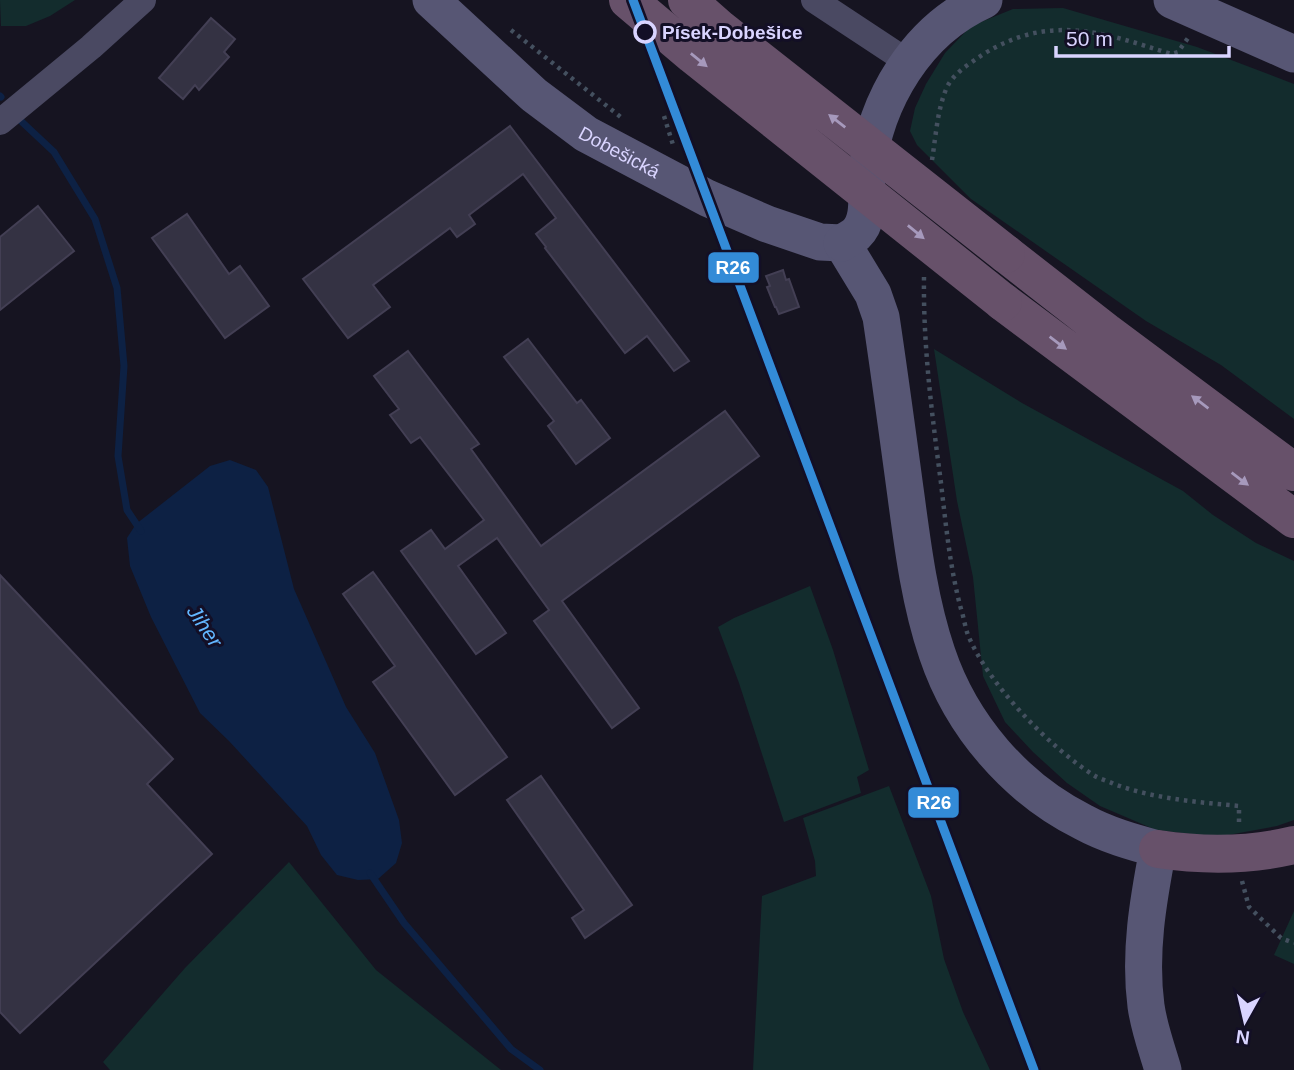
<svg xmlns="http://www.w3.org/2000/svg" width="1294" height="1070" font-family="Arial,sans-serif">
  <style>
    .green { fill: #132c2d }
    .water { fill: #0d2144 }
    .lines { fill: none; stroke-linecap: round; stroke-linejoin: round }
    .stream { stroke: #0d2144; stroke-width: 7 }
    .building { fill: #343243; stroke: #433f54; stroke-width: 2 }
    .path { stroke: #44505f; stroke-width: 4.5; stroke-dasharray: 3.5 5; stroke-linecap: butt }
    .street { stroke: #4a4962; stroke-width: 26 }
    .secondary { stroke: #575674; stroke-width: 37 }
    .highway { stroke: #67516a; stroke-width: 38 }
    .highway-bridge { stroke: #67516a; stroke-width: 38 }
    .rail-1-casing { stroke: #130f26; stroke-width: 14 }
    .rail-1 { stroke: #338bd7; stroke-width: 9 }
    .oneway { fill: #a699bc }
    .stop-dot { fill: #130f26; stroke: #d9d4ff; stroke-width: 3.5 }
    .labels { text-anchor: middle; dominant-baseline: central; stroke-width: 6; stroke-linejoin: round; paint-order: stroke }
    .stop-label { font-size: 19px; font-weight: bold; fill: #d9d4ff; stroke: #130f26; text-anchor: start }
    .street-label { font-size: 19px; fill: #d9d4ff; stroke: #130f26 }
    .water-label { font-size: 21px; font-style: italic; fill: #62b6ff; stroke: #130f26 }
    .line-badge { stroke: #130f26; stroke-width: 2.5 }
    .badge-label { font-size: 19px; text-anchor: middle; font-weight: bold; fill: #fff }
  </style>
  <rect width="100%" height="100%" fill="#161421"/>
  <path class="green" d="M0,0H75L50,16L26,26H1Z
    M1063,8L1197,47L1294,84V419L1221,365L1146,321L971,199L917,145L910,131L915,108L926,84L945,53L971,26L1013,9Z
    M934,349L1022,403L1183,491L1213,515L1256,543L1294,561V820L1277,826L1217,837L1156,830L1100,806L1067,783L1033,752L1005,722L983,676L973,577L957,501Z
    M810,586L833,650L869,770L857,777L861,793L784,822L739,683L718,627L734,618Z
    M889,786L931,896L944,959L963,1012L990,1070H753L762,896L816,876L815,861L803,818Z
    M289,862L376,970L501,1070H110L103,1062L185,968Z
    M1294,911V964L1274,955Z"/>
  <path class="water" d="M230,460L256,470L268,487L294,589L346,707L375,753L399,820L402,843L396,863L378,879L358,880L337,875L321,855L307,826L229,741L200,713L151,617L130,566L127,538L136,524L210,466Z"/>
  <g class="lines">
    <path class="stream" d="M0,96L1,97
      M22,122L54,152L95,219L117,288L124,366L118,456L127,510L141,531
      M370,873L404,923L511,1049L540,1070"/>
  </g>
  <path class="building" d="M211,18L235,39L224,52L229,57L199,90L195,85L183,99L159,78Z
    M510,126L689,361L674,371L647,336L625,353L545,248L546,247L536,234L556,218L523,174L469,215L475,224L457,237L450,228L373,285L390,307L348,338L303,279Z
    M38,206L74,251L0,310V237Z
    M187,214L229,274L240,266L269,306L225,338L152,238Z
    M783,270L786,280L789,279L799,307L779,314L776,307H775L767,287L770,286L766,276Z
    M528,339L577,403L581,400L610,438L576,464L548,426L554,421L504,357Z
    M408,351L479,444L471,449L541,546L725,411L759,456L562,601L639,708L612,728L534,621L549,610L497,538L458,566L506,633L476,654L401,551L431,530L445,549L484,520L420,437L411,443L390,415L399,409L374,376Z
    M373,572L507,757L455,795L373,682L395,666L343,594Z
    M0,575L173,759L147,784L212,854L20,1033L0,1012Z
    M541,776L632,905L585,938L572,918L584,910L507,800Z"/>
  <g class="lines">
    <path class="path" d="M511,30L622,118
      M664,116L674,148
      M932,160C936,136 937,110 947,87C954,73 969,64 982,55C1049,13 1102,32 1171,54L1178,52L1188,38
      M924,277C923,346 932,415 941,483C946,526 950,568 961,609C964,618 965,627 968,635C988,684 1050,748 1095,776C1100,779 1108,781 1114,784C1155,799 1197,802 1239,806V824
      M1242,881L1249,907L1281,938L1294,943"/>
    <path class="street" d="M814,0L908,62
      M0,122L91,47L143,0"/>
    <g class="secondary">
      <path id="s1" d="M431,0L534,95L586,134L707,198L767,224L820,242L842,243"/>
      <path d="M1172,0L1294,54"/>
      <path d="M842,243L873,294L881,317C890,377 898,437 906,496C913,549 920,603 937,653C961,725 1015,788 1083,822C1107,835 1132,842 1158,849C1148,901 1139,953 1146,1006C1149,1028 1157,1049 1163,1070"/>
      <path d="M842,243C847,240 852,237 856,234C872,219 865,191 867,172C875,100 917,30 984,0"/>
    </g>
    <path class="highway" d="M1006,254L1106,332L1294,472
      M1003,302L1294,519
      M1158,849C1204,856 1248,856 1294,845"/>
    <path class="highway-bridge" d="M628,0L693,55L1003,302
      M687,0L720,29L1006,254"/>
    <defs>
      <path id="rail-1" d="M633,0L1034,1070"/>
    </defs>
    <use href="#rail-1" class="rail-1-casing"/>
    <use href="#rail-1" class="rail-1"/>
  </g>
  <defs><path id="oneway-solid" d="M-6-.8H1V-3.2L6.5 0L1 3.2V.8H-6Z" transform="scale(1.75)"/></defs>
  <g class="oneway">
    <use href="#oneway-solid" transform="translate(699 60) rotate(39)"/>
    <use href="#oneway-solid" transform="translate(837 121) rotate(-142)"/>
    <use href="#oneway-solid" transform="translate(916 232) rotate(39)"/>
    <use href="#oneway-solid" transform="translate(1058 343) rotate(37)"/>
    <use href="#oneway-solid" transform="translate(1200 402) rotate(-143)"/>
    <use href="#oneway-solid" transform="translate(1240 479) rotate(37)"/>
  </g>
  <circle class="stop-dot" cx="645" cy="32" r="10"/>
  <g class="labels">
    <g class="stop-label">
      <text x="662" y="32">Písek-Dobešice</text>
    </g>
    <g class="street-label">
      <text stroke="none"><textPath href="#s1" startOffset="243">Dobešická</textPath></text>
    </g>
    <g class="water-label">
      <text transform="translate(205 626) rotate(56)">Jiher</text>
    </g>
  </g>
  <g class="line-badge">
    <rect x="707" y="251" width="53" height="33" rx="7" fill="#338bd7"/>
    <rect x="907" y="786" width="53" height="33" rx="7" fill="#338bd7"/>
  </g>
  <g class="badge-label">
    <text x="733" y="274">R26</text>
    <text x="934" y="809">R26</text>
  </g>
  <g transform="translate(1245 1021) rotate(188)" stroke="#130f26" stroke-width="5" paint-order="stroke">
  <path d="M0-5L12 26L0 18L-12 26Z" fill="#d9d4ff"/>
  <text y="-10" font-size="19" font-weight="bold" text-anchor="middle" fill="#d9d4ff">N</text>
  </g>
  <path d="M1056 46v10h173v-10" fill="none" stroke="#d9d4ff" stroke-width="3.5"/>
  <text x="1066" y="46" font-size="21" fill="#d9d4ff" stroke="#130f26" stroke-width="5" paint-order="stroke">50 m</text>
</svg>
